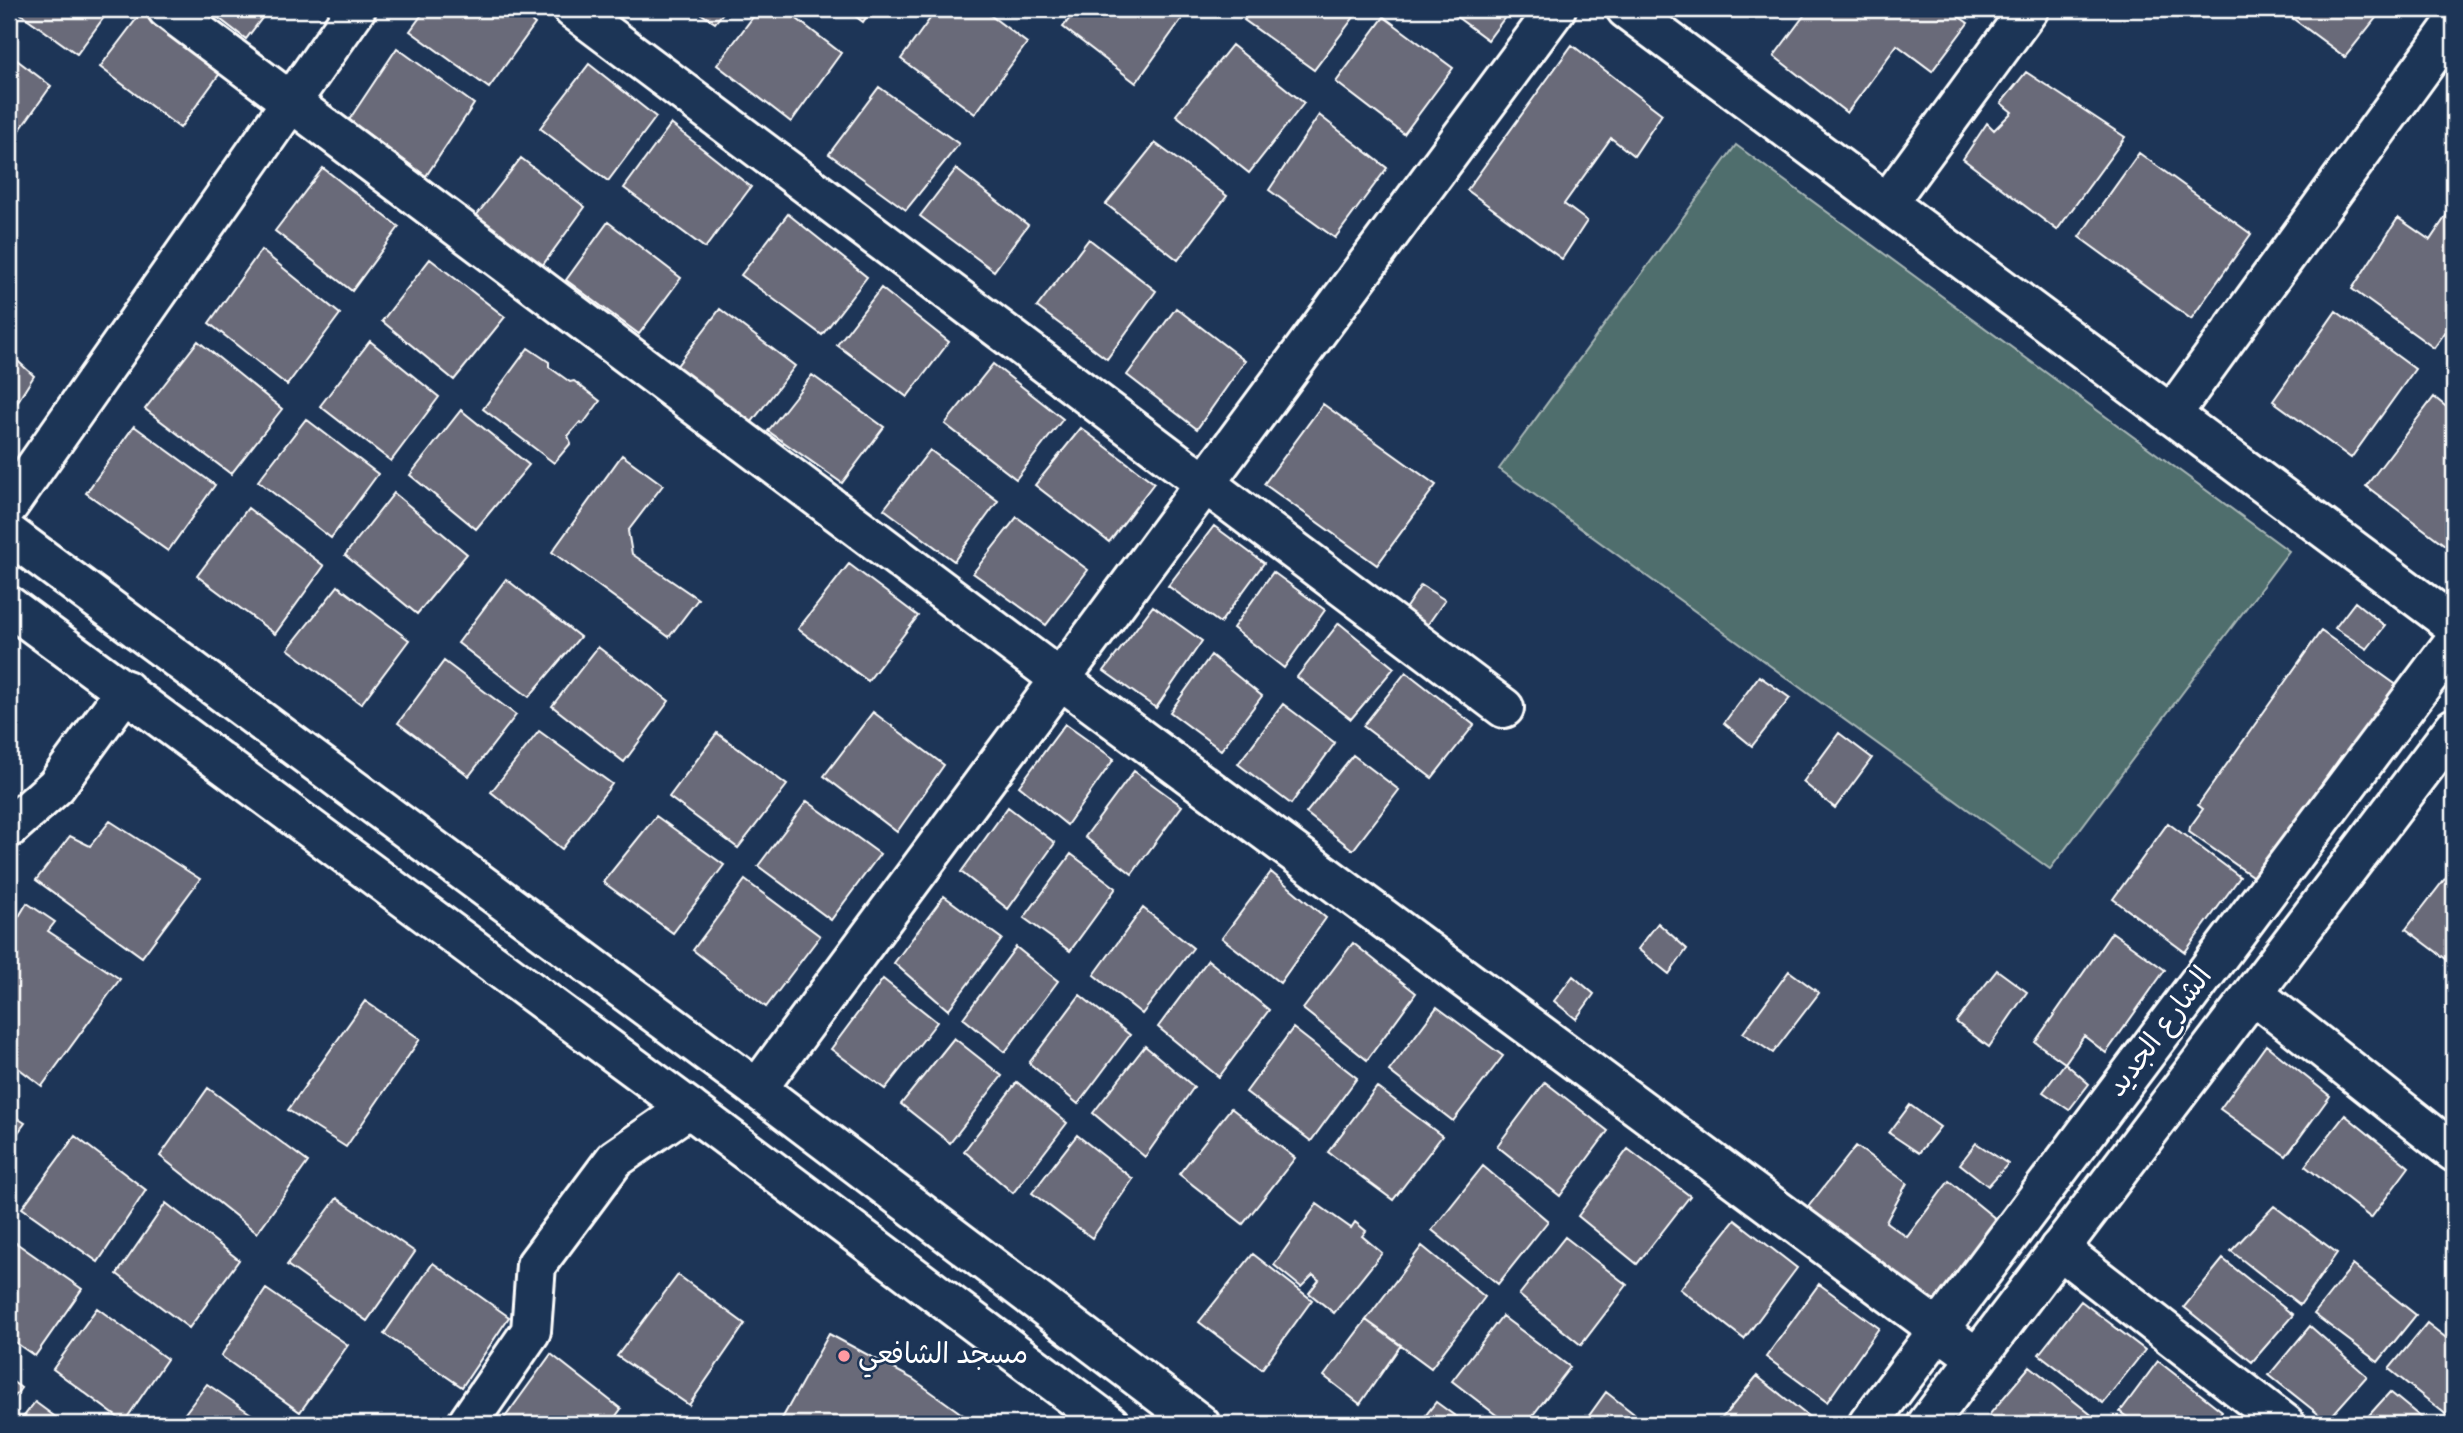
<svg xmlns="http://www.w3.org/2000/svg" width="2463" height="1433" font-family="'Indie Flower','Playpen Sans Arabic',sans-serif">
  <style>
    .green { fill: #4f6e6d; stroke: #a7b6b6; stroke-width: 2 }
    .building { fill: #696a79; stroke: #fff; stroke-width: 2 }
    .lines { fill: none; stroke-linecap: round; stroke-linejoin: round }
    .minor-casing { stroke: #fff; stroke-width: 44 }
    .tertiary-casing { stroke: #fff; stroke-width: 44 }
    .minor { stroke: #1d3557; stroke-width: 38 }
    .tertiary { stroke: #1d3557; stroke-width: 38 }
    .poi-dot { fill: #ff9aa2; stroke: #1d3557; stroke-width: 2.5 }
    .labels { text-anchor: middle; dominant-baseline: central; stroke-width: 5; stroke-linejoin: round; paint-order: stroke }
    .street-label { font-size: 28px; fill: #fff; stroke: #1d3557 }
    .poi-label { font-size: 28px; fill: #fff; stroke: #1d3557; text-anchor: start }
  </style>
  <rect width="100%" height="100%" fill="#1d3557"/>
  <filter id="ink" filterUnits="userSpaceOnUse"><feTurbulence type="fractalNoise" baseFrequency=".0143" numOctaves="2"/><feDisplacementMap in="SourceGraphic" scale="14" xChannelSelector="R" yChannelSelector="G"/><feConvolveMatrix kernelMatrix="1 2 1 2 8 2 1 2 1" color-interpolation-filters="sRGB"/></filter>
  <g filter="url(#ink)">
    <path class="green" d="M1736,145L2289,551L2050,869L1499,469Z"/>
    <path class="building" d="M14,9H110L77,54Z
      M144,9H151L226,65L180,128L100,67Z
      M207,9H269L246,39Z
      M426,9H515L535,24L489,88L410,31Z
      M694,9H726L715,23Z
      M759,9H784L841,53L791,122L717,65Z
      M846,9H872L863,22Z
      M937,9H982L1027,43L975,114L901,59Z
      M1077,9H1172L1183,17L1136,83L1063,27Z
      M1253,9H1360L1314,70L1244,20Z
      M1446,9H1511L1488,40Z
      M1809,9H1948L1968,23L1932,71L1897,45L1847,113L1774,56Z
      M2280,9H2383L2345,57Z
      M1384,17L1453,68L1404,134L1336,82Z
      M1232,45L1304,103L1249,173L1176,115Z
      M1572,45L1662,114L1634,156L1611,138L1564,204L1587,221L1562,259L1467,190Z
      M397,48L474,104L426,176L349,120Z
      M9,54L51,86L9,145Z
      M589,64L656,117L608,181L540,128Z
      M2026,72L2125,137L2057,230L1963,159L1987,123L1994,130L2012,112L2001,103Z
      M879,87L959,144L906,210L829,154Z
      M1319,115L1387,168L1335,238L1269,190Z
      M671,124L751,187L705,248L624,188Z
      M1155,143L1227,196L1178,260L1106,204Z
      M2139,153L2251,234L2191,319L2079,237Z
      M521,158L585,207L542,266L476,216Z
      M323,168L399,227L352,291L275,231Z
      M956,169L1028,225L994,271L920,216Z
      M2454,204V320L2434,348L2352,289L2398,218L2430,240Z
      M788,214L867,277L822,335L741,275Z
      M608,222L681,278L639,334L566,280Z
      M1089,239L1156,291L1107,359L1037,307Z
      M261,250L340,314L287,385L209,323Z
      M430,259L505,317L454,380L382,321Z
      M881,288L949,342L907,397L837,345Z
      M1176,308L1245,361L1197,429L1127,375Z
      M720,309L795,366L751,423L676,367Z
      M2336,311L2415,369L2351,458L2273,401Z
      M198,341L282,409L231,474L145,409Z
      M370,341L439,397L391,461L320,406Z
      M528,348L549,362V367L570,382L574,381L600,401L583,424L580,422L568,436L571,443L554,463L483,409Z
      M9,353L34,376L9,415Z
      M993,364L1063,419L1016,479L945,424Z
      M812,375L884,427L842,483L768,431Z
      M2434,397L2454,413L2453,551L2366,486Z
      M1323,404L1436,485L1377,565L1264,484Z
      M461,410L529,465L476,529L410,475Z
      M306,419L378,474L331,538L258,481Z
      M134,426L215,485L168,551L86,493Z
      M1081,428L1154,483L1109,542L1035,485Z
      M930,450L998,501L954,561L884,509Z
      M622,455L663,485L628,531L632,554L698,599L669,637L552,552Z
      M394,493L467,554L417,614L345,555Z
      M248,508L324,566L275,634L197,576Z
      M1017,517L1088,570L1046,625L973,573Z
      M1214,526L1264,563L1220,623L1168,586Z
      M849,564L918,616L868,681L798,629Z
      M1273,572L1325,610L1284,668L1233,628Z
      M506,579L580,637L529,697L458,643Z
      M1421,585L1445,600L1426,627L1403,612Z
      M338,586L409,640L361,704L288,649Z
      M2355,602L2385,626L2367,649L2335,628Z
      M1153,606L1202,641L1156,708L1104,671Z
      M1339,623L1394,668L1351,719L1297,677Z
      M2321,631L2398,686L2348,754L2342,755L2255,878L2189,832L2190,827L2203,809L2198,805Z
      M598,647L669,701L624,762L552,706Z
      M1211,655L1262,696L1221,750L1170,712Z
      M444,661L516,715L469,776L398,723Z
      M1406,672L1474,725L1432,778L1363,726Z
      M1759,676L1790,698L1752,746L1724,723Z
      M1283,704L1335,743L1291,804L1238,764Z
      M873,712L944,765L897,832L824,776Z
      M1065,724L1114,759L1067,825L1019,786Z
      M539,731L612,784L562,849L491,792Z
      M717,733L787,785L738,848L669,797Z
      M1839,733L1872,758L1835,808L1803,782Z
      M1353,755L1399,790L1353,850L1306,813Z
      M1134,771L1182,806L1132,874L1085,837Z
      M807,801L880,854L831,920L758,866Z
      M1008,807L1055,843L1008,909L961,872Z
      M656,816L724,865L673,933L603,882Z
      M110,821L200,879L142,957L36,880L70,836L90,846Z
      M2168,823L2240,877L2185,952L2113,899Z
      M1071,854L1116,888L1070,951L1024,918Z
      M2454,867V965L2406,929Z
      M1271,872L1326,918L1280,983L1222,938Z
      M745,880L820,936L766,1007L693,950Z
      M944,896L1002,939L948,1010L894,963Z
      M27,903L55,922L48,931L120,979L42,1086L9,1061V918L15,923Z
      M1143,908L1193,948L1142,1014L1094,975Z
      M1658,923L1687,949L1669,974L1638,949Z
      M2112,932L2165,970L2106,1053L2084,1036L2065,1063L2035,1042Z
      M1353,943L1416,993L1367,1060L1303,1009Z
      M1016,947L1058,981L1005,1052L963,1018Z
      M1208,960L1269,1010L1219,1077L1158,1027Z
      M1997,970L2027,992L1989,1047L1956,1022Z
      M1789,971L1819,993L1773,1053L1743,1033Z
      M1573,976L1594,994L1576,1019L1554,1001Z
      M883,979L937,1022L885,1089L831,1049Z
      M1080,995L1130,1035L1078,1104L1029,1063Z
      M365,1001L420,1039L346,1147L288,1110Z
      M1437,1007L1503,1056L1453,1121L1389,1071Z
      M1293,1028L1357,1078L1311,1141L1246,1092Z
      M954,1038L1002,1076L950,1143L901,1104Z
      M2266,1045L2330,1096L2286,1156L2220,1109Z
      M1145,1046L1194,1087L1145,1157L1093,1113Z
      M2065,1063L2089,1084L2069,1110L2043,1092Z
      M1017,1082L1067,1123L1013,1193L964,1151Z
      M1545,1082L1608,1131L1560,1196L1497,1146Z
      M1377,1087L1442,1136L1393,1200L1328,1152Z
      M208,1088L308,1162L257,1233L160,1156Z
      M1910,1105L1940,1127L1919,1153L1889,1133Z
      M1231,1108L1295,1158L1243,1224L1179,1174Z
      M9,1113L25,1123L9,1145Z
      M2345,1115L2409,1167L2371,1218L2305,1166Z
      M1077,1135L1133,1179L1092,1238L1032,1193Z
      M75,1136L146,1190L98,1262L22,1208Z
      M1976,1143L2008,1164L1988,1186L1960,1164Z
      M1856,1146L1907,1183L1886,1222L1907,1237L1949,1181L2002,1224L1940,1308L1808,1207Z
      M1628,1149L1690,1196L1637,1264L1578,1216Z
      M1483,1166L1548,1221L1498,1284L1432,1230Z
      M337,1198L415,1252L367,1321L287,1265Z
      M166,1203L239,1260L189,1328L117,1274Z
      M1317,1204L1351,1228L1355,1222L1366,1231L1362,1236L1382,1253L1334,1313L1309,1293L1319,1280L1313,1275L1301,1287L1274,1265Z
      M2274,1206L2337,1253L2300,1305L2231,1251Z
      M1735,1220L1797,1268L1744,1339L1680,1289Z
      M1565,1237L1627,1285L1581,1345L1519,1295Z
      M9,1238L82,1289L35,1356L9,1338Z
      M1422,1246L1485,1297L1431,1368L1366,1320Z
      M1253,1254L1312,1300L1262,1369L1199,1322Z
      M2223,1259L2293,1315L2252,1362L2184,1307Z
      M433,1263L509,1317L462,1387L384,1334Z
      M2353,1265L2416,1315L2378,1362L2314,1314Z
      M678,1275L745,1324L689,1405L617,1356Z
      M1819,1284L1879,1328L1827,1402L1766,1357Z
      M266,1289L348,1345L300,1412L221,1356Z
      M2081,1301L2145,1350L2103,1403L2039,1354Z
      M97,1308L167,1359L124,1422L53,1369Z
      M1502,1316L1570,1367L1526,1424H1508L1452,1381Z
      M1366,1320L1401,1345L1360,1404L1324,1376Z
      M2427,1323L2454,1344L2453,1420L2389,1369Z
      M2310,1326L2367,1376L2327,1421L2269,1375Z
      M829,1334L913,1379L976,1424H779Z
      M551,1354L621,1409L610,1424L501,1423Z
      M2158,1361L2222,1411L2212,1424H2137L2120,1412Z
      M2030,1366L2094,1417L2089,1424H2000L1989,1415Z
      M1757,1376L1818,1424H1717Z
      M9,1379L21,1388L9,1404Z
      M207,1384L266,1424H177Z
      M1606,1392L1647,1424H1583Z
      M2390,1392L2429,1424H2361Z
      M35,1402L65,1424H18Z
      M1436,1402L1466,1424H1419Z"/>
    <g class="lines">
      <defs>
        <path id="minor" d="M167,9L1060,679L1977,1358
          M573,9L1504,708
          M1626,9L2454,625
          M1887,203L2029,9
          M2171,415L2454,24
          M9,828L56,786L126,690
          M2254,994L2454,1152
          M757,1089L1556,9
          M2059,1249L2285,1424
          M467,1424L531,1331L536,1265L615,1159L689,1108"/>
        <path id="tertiary" d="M9,505L356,9
          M9,534L757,1089L1200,1424
          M9,606L689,1108L1110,1424
          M1868,1424L2454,642
          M1927,1424L2454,728"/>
      </defs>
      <use href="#minor" class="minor-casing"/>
      <use href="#tertiary" class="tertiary-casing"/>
      <use href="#minor" class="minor"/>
      <use href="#tertiary" class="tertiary"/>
    </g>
  </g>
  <circle class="poi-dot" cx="844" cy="1356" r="7"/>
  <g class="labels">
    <g class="street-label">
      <text transform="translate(2161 1033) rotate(-53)">الشارع الجديد</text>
    </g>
    <g class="poi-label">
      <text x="858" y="1356">مسجد الشافعي</text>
    </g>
  </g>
  <rect width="2463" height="1433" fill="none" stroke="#1d3557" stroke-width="35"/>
  <rect x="18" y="18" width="2428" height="1398" fill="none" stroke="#fff" stroke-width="2.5" filter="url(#ink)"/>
</svg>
